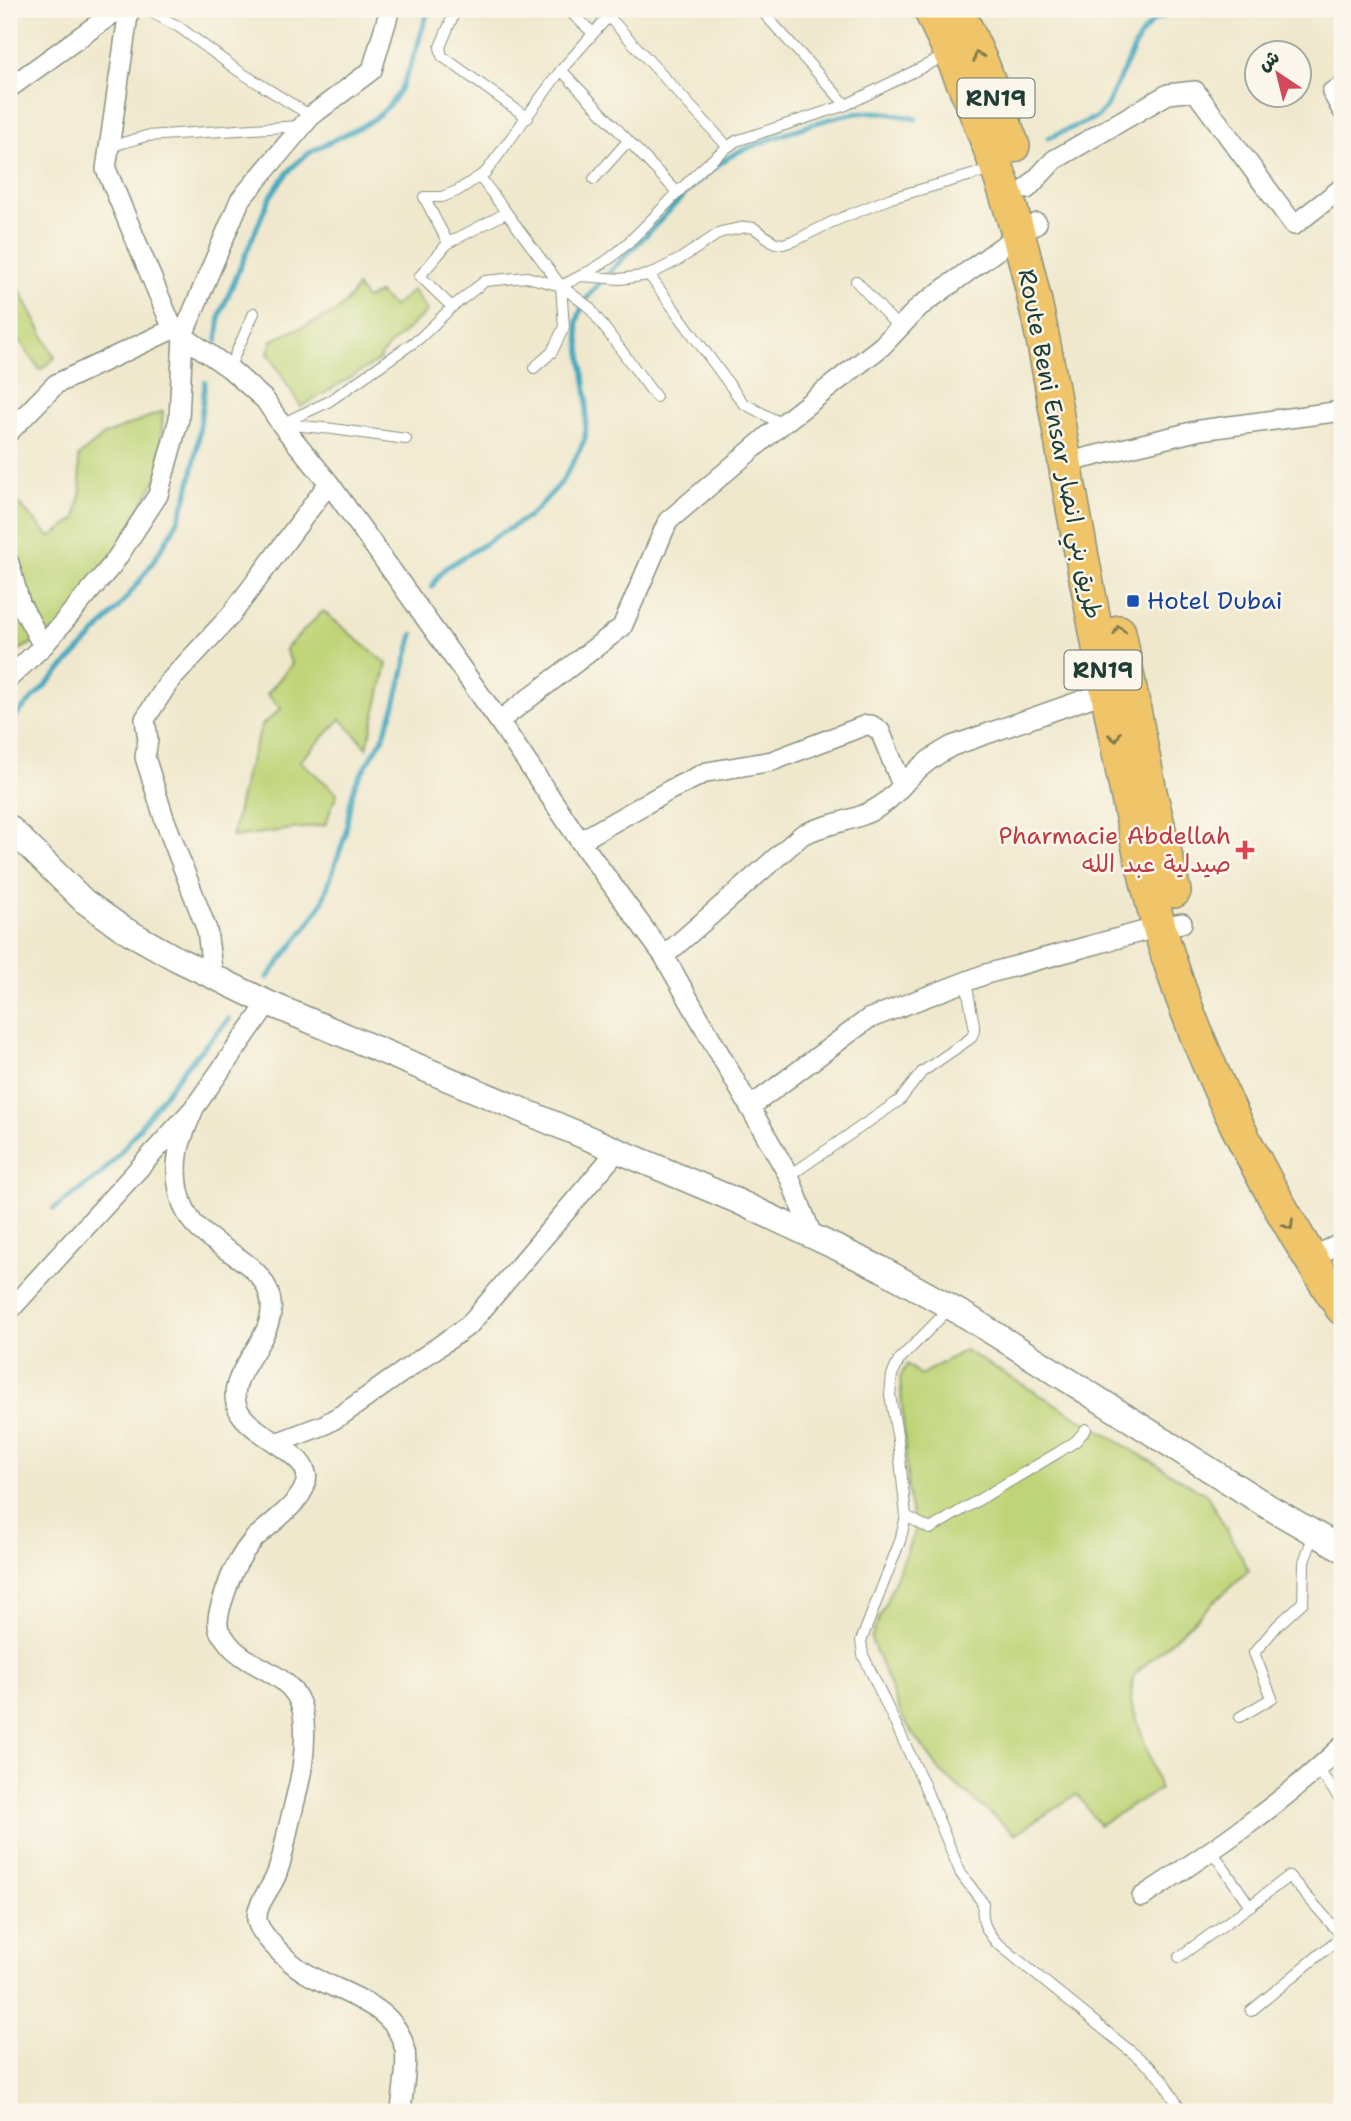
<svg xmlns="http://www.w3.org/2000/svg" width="1351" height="2121" font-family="'Shantell Sans','Playpen Sans Arabic',sans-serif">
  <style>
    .green { fill: #bfd478; stroke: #6f8856; stroke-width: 2 }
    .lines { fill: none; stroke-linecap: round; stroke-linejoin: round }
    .stream { stroke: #3fa8bf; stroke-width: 5 }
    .service-casing { stroke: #889280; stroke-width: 12 }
    .minor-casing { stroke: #889280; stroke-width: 22 }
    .tertiary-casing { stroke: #889280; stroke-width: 27 }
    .trunk-casing { stroke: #889280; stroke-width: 36 }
    .service { stroke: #fff; stroke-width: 10 }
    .minor { stroke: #fff; stroke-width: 19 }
    .tertiary { stroke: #fff; stroke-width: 24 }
    .trunk { stroke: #f0c469; stroke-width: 33 }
    .oneway { stroke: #7d7a4c }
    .transit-dot { fill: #1a4fb4; stroke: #fbf7ec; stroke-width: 2.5 }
    .health-dot { fill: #e0444e; stroke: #fbf7ec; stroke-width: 2.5 }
    .labels { text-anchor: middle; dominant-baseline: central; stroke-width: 5; stroke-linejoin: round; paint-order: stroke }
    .shield { fill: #fbf7ec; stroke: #61756b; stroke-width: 2 }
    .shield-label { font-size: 23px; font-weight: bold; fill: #1f3d34 }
    .street-label { font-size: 24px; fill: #1f3d34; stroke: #fbf7ec }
    .transit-label { font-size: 24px; fill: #164399; stroke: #fbf7ec; text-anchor: start }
    .health-label { font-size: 24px; fill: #be3a42; stroke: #fbf7ec; text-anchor: end }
  </style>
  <rect width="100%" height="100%" fill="#fbf7ec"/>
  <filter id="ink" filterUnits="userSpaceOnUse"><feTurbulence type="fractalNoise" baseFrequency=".0143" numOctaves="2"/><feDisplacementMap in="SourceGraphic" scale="14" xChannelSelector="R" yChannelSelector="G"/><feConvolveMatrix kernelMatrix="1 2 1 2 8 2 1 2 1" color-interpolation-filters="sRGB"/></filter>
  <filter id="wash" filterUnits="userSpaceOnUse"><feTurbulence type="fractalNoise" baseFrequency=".00686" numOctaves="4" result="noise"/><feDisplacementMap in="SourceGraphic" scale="28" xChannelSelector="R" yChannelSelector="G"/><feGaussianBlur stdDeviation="1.57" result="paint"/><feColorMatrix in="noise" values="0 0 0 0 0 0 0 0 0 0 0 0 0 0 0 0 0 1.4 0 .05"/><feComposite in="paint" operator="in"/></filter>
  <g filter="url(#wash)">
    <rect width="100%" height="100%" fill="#f0e8cd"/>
    <path class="green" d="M9,269L55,358L40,370L19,340L9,346Z
      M357,287L366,299L379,293L393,307L413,290L427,311L387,348L378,361L301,407L268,353L272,340L333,314L345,304Z
      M163,411L159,474L123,539L68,625L9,655V539L18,503L50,537L76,519L81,490L78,457L104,435Z
      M323,611L387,664L367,748L341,719L300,761L337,793L325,825L232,837L246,772L262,725L281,709L267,694L292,664L285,649Z
      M965,1350L1207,1495L1249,1570L1133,1676L1131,1702L1160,1789L1099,1825L1077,1794L1015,1834L941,1772L903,1719L871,1639L916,1528L909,1501L900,1378L907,1364L920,1375Z"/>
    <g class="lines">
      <path class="stream" d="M1048,138L1097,117L1106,107L1139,38L1153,21L1178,9
        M217,341L220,315L268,201C279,182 293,163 311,152C337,136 370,128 390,104C409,83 419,37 429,9
        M432,587L439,575L447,567L528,517L538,508L561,483L575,459L585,439L587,398L577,323C579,312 583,303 590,294C607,273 628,254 647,234C676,205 703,170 740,151C777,137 834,112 873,112C888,112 902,116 916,119
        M9,723C62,667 123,613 163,546C168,537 175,528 179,518C196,476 200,427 205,382
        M267,978L308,925L322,903L345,836L351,799L356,782L382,740L395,705L413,634
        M54,1209L100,1175L120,1153L184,1069L229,1019"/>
    </g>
  </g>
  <g filter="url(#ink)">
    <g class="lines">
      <defs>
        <path id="service" d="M146,9L179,27L237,70L311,116
          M456,9L440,47L442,56L528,118
          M567,9L593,33
          M760,9L846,105
          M608,16L728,147
          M561,70L677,192
          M109,147L146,136L299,126
          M480,177L561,286L564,327L552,352L534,368
          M594,179L628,141
          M448,243L424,197H442L457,191L486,172L561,70L615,9
          M649,275L743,403L782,424
          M581,276L620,279L649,275L680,259L721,232L746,227L754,228L775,243L783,244L796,240L832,222L891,198L993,169
          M856,281L899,328
          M561,286C578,277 597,269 613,256C656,220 689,174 736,141L846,105L947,55
          M452,307L420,276L448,243L506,213
          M229,368L254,313
          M281,424L328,402L420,338L452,307L485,281L527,277L561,286L589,307L656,397
          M281,424L333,429L406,439
          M789,1176L900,1100L922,1072L971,1038L974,1031V1025L966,982
          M950,1308L899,1360L892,1375L890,1395L898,1440L906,1516L900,1541L861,1641L863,1655L922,1780L961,1874L983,1903C981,1921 985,1929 996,1942L1150,2067L1161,2078L1182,2112
          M906,1516L930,1529L1059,1452L1076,1441L1086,1429
          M1240,1717L1272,1698L1254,1653L1277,1626L1303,1602L1304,1562L1314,1534
          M1318,1769L1342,1802
          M1212,1851L1250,1906
          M1179,1957L1250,1906L1289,1876L1342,1936
          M1251,2011L1342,1936"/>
        <path id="minor" d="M1342,87L1332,92L1342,110
          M9,88L119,9
          M1027,189L1054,160L1168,94L1195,91L1294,225L1342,188
          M173,329L229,368L265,400L281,424L329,483L499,721L580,841L664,956L789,1176L813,1238
          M9,432L56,384L173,329L106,169L129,9
          M1065,463L1200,430L1342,411
          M9,563L20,603L43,646
          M9,678L43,646L113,564L158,495L179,419L183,335L240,200L311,116L372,70L390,9
          M499,721L622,627L668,521L776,429L882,346L919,307L1018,235L1037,223
          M580,841L670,790L707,772L772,761L866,725H871L880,731L902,785
          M664,956L802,835C827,822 857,822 880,806C893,798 901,786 912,775C924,763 937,754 952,746L1115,689
          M213,977L207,930L164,818L145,757L148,740L145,719L169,682L231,615L329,483
          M750,1107L868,1019L986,974L1159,927L1182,923
          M194,1108C189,1121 182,1135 179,1149C174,1176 178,1211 200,1230C212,1241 227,1250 240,1259C254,1269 266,1280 270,1297C281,1340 219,1374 239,1411C251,1434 301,1451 306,1473C312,1497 269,1524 254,1539C240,1555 231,1573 225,1593C222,1604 215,1618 219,1630C220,1634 224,1636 226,1640C248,1673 300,1669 304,1721C307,1760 298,1788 289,1825C285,1841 283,1858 277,1873C272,1889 252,1907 258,1924C261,1932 268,1939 273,1945C282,1955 294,1966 306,1973C340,1994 396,2003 405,2050C408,2065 402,2096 401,2112
          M1310,1258L1342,1243
          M9,1311L194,1108L268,1003
          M276,1443L324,1425L343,1414L469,1325L618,1150
          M1142,1897C1212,1851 1282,1804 1342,1746"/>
        <path id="tertiary" d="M9,827L84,901L122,928L177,959L268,1003L735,1200L880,1268L968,1317L1269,1507L1342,1549"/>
        <path id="trunk" d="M930,9C965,82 996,156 1018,233C1039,309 1052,386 1065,463C1077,533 1091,604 1104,674C1120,760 1136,846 1160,930C1201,1067 1264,1189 1342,1308
          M957,9L983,66L1013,146
          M1119,632L1150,792L1174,891"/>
      </defs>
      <use href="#service" class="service-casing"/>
      <use href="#minor" class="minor-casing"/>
      <use href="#tertiary" class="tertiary-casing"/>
      <use href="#trunk" class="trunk-casing"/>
      <use href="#service" class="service"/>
      <use href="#minor" class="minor"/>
      <use href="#tertiary" class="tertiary"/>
      <use href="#trunk" class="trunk"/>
    </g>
    <defs><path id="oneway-chevron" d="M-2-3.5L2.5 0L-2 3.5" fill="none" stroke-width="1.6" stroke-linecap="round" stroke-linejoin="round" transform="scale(1.75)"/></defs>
    <g class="oneway">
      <use href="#oneway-chevron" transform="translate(978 56) rotate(-114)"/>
      <use href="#oneway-chevron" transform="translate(1119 630) rotate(-101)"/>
      <use href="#oneway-chevron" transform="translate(1115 737) rotate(80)"/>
      <use href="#oneway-chevron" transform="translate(1289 1225) rotate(59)"/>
    </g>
  </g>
  <rect class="transit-dot" x="1126" y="594" width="14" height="14" rx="3.5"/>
  <path class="health-dot" d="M1241.5 839.5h7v7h7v7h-7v7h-7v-7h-7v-7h7z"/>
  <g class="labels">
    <g class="shield">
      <rect x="957.5" y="78.5" width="77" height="39" rx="5"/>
      <rect x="1064.5" y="650.5" width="77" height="39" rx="5"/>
    </g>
    <g class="shield-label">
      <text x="996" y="98">RN19</text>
      <text x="1103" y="670">RN19</text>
    </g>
    <g class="street-label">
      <text transform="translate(1060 444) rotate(79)">Route Beni Ensar طريق بني انصار</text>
    </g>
    <g class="transit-label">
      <text x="1147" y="601">Hotel Dubai</text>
    </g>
    <g class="health-label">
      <text x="1231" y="836">Pharmacie Abdellah<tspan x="1231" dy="28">صيدلية عبد الله</tspan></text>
    </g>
  </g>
  <rect width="1351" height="2121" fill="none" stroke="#fbf7ec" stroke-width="35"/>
  <g transform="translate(1278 74) rotate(325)"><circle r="33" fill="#fbf7ec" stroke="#a3ada2" stroke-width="2"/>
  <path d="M0-5L12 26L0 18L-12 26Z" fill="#d1495b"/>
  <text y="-10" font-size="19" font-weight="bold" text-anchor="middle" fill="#1f3d34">ش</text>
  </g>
</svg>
